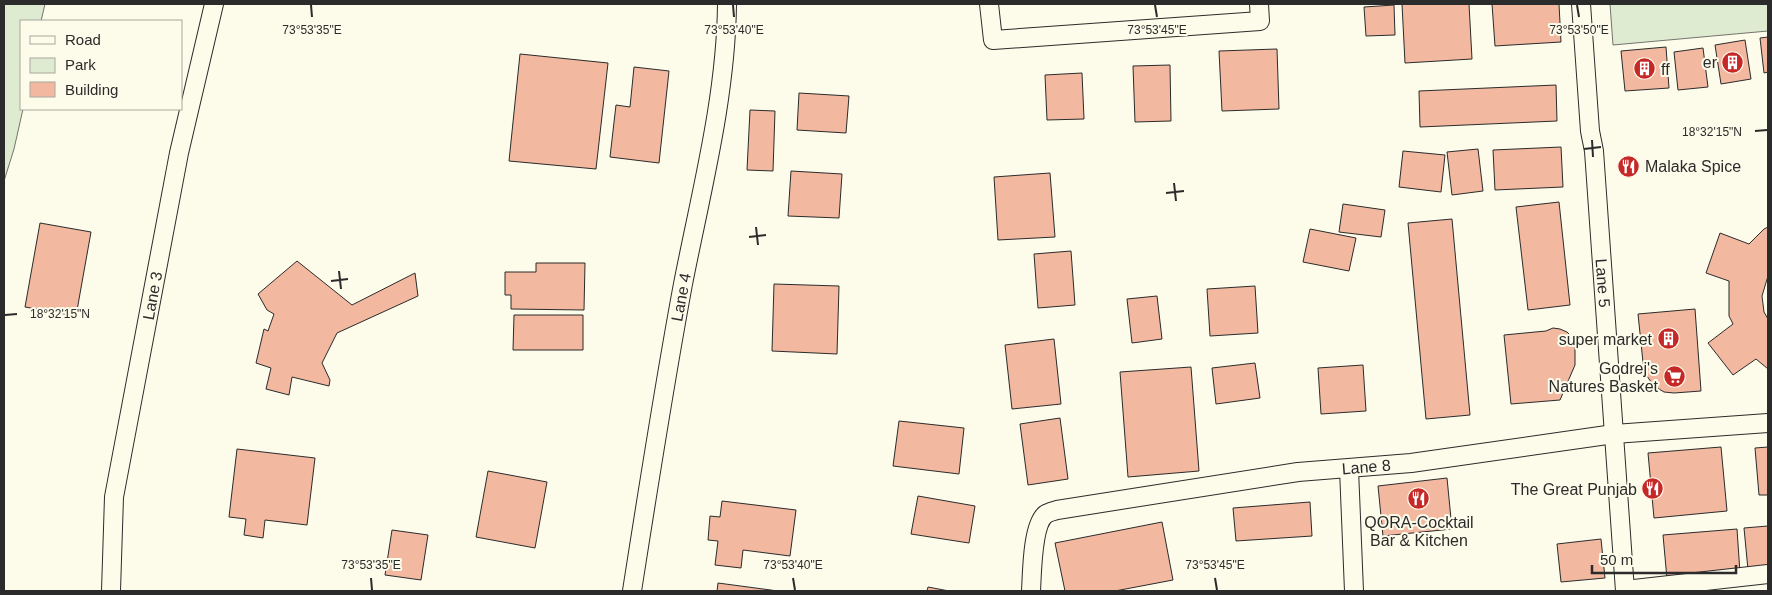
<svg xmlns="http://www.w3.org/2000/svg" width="1772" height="595" font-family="Helvetica,sans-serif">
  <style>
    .green { fill: #deebd1; stroke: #74746e }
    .building { fill: #f2b8a0; stroke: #2b2b2b }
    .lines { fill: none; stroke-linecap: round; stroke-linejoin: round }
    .street-casing { stroke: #2b2b2b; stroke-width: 20 }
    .street { stroke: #fdfbea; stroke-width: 18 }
    .ticks { fill: none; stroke: #2b2b2b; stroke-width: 2 }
    .labels { text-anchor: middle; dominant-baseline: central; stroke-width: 4; stroke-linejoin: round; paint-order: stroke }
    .poi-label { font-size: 16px; fill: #2b2b2b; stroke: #fdfbea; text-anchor: end }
    .street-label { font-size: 16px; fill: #2b2b2b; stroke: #fdfbea }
    .ticks-label { font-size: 12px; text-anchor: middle; fill: #2b2b2b; stroke: #fdfbea; stroke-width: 4; stroke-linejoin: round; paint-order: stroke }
  </style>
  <rect width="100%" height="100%" fill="#fdfbea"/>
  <path class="green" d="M4,4H45L41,21H21V109H23L14,149L4,181Z
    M1610,4H1768V31L1613,45Z"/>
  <path class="building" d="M1402,4H1469L1472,59L1405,63Z
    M1492,4H1559L1561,42L1495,46Z
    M1394,5L1395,35L1366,36L1364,7Z
    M1768,37V72L1764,73L1760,38Z
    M1745,40L1751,79L1721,84L1715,45Z
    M1666,47L1669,88L1625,91L1621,51Z
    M1703,48L1708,87L1678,90L1674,52Z
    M1277,49L1279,109L1222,111L1219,51Z
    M520,54L608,63L596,169L509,161Z
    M1170,65L1171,121L1135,122L1133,66Z
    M634,67L669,71L659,163L610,157L616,105L630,107Z
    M1082,73L1084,119L1047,120L1045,75Z
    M1556,85L1557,121L1420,127L1419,91Z
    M799,93L849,96L846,133L797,130Z
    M750,110L775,111L773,171L747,170Z
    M1561,147L1563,187L1495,190L1493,150Z
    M1478,149L1483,191L1452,195L1447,152Z
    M1403,151L1445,155L1441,192L1399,187Z
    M791,171L842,174L839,218L788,216Z
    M1050,173L1055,237L998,240L994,177Z
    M1559,202L1570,305L1528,310L1516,207Z
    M1343,204L1385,210L1381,237L1339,232Z
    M1452,219L1470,415L1426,419L1408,223Z
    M40,223L91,232L76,316L25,307Z
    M1768,227V276L1762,296L1764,312L1768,319V369L1756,359L1733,375L1708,343L1733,324L1729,316V281L1706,273L1720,233L1749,244L1764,229Z
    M1310,229L1356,238L1349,271L1303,262Z
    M1071,251L1075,305L1038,308L1034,254Z
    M297,261L352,305L415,273L418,296L337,333L322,363L330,380L329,386L292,377L289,395L266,389L271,368L256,363L264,329L268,331L274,314L267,310L258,294Z
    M536,263H585L584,310L511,309V295H505V272H536Z
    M774,284L839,286L837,354L772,351Z
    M1255,286L1258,333L1210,336L1207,289Z
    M1157,296L1162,339L1132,343L1127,299Z
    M1695,309L1701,391L1674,393L1664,392L1654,386L1644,372L1638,314Z
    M514,315H583V350H513Z
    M1553,328L1560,329L1567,332L1572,337L1575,344V365L1560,400L1511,404L1504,335L1546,331Z
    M1054,339L1061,404L1012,409L1005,345Z
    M1255,363L1260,398L1216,404L1212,368Z
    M1363,365L1366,411L1321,414L1318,368Z
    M1191,367L1199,471L1128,477L1120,372Z
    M1060,418L1068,479L1028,485L1020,424Z
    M899,421L964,428L959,474L893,466Z
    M1721,447L1727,511L1654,518L1648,453Z
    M1768,447V495H1759L1755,448Z
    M237,449L315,458L307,525L265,520L263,538L244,535L246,519L229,517Z
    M488,471L547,482L535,548L476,537Z
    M1447,478L1452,529L1383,536L1378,486Z
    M918,496L975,506L969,543L911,534Z
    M722,501L796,510L790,556L743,550L741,568L715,565L718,541L708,540L710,516L720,517Z
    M1310,502L1312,536L1236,541L1233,508Z
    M1162,522L1173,580L1115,591H1065L1055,543Z
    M1768,526V568L1748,570L1744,528Z
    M1737,529L1740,573L1667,579L1663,535Z
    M392,530L428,535L421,580L385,575Z
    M1601,539L1605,578L1561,582L1557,544Z
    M718,583L778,591H717Z
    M928,587L949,591H927Z"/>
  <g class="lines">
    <defs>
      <g id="street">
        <path d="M989,4L993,40L1260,21L1259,4"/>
        <path id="s1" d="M1581,4L1590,131L1594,151L1625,591"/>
        <path d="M1349,469L1354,591"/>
        <path d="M1625,590L1768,574"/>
        <path id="s2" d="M111,591L114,497L179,153L214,4"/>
        <path id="s3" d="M632,591C648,489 664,386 683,284C701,192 726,98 727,4"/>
        <path id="s4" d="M1031,591C1032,575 1032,524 1046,514C1049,512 1054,511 1057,510L1298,472L1411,463L1614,434L1768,423"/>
      </g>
    </defs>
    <use href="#street" class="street-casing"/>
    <use href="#street" class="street"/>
  </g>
  <path class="ticks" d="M311,5L312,17M733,5L734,17M1155,5L1157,17M1577,5L1579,17M1755,131L1767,130M1592,140L1593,157M1584,149L1601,147M1174,183L1176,201M1166,193L1184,191M756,227L758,245M749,237L766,235M339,271L341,289M331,281L348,279M5,315L17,314M371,578L372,590M793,578L795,590M1215,578L1217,590"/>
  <defs>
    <symbol id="building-disc" viewBox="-11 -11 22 22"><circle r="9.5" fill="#c62828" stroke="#fdfbea"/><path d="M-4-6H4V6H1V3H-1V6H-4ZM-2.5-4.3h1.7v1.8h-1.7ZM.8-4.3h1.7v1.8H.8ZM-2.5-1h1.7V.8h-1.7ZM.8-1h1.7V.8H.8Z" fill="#fff"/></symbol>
    <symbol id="restaurant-disc" viewBox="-11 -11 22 22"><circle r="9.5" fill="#c62828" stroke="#fdfbea"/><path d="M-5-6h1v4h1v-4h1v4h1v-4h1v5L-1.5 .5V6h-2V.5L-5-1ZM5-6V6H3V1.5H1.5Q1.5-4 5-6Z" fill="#fff"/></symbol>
    <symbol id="supermarket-disc" viewBox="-11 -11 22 22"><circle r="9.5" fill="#c62828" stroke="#fdfbea"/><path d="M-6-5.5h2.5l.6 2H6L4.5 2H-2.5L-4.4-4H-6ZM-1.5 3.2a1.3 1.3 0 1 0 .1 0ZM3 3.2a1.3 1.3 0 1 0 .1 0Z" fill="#fff"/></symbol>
  </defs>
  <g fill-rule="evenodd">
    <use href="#building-disc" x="1720" y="50" width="25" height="25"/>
    <use href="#building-disc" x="1632" y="56" width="25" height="25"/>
    <use href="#restaurant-disc" x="1616" y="154" width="25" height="25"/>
    <use href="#building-disc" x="1656" y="326" width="25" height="25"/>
    <use href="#supermarket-disc" x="1662" y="364" width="25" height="25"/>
    <use href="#restaurant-disc" x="1640" y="476" width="25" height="25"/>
    <use href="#restaurant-disc" x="1406" y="486" width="25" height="25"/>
  </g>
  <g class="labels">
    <g class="poi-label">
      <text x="1717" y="62">er</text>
      <text x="1661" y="69" text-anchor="start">ff</text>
      <text x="1645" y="166" text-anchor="start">Malaka Spice</text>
      <text x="1652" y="339">super market</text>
      <text x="1658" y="368">Godrej's<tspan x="1658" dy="18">Natures Basket</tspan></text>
      <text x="1637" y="489">The Great Punjab</text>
      <text x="1419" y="522" text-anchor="middle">QORA-Cocktail<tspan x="1419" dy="18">Bar &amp; Kitchen</tspan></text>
    </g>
    <g class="street-label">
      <text stroke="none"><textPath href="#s1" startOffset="280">Lane 5</textPath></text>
      <text stroke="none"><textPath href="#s2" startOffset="299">Lane 3</textPath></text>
      <text stroke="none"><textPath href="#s3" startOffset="298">Lane 4</textPath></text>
      <text stroke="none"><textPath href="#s4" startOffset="404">Lane 8</textPath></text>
    </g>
  </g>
  <g class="ticks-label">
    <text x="312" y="34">73°53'35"E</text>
    <text x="734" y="34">73°53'40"E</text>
    <text x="1157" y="34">73°53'45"E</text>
    <text x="1579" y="34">73°53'50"E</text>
    <text x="1712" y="136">18°32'15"N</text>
    <text x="60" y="318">18°32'15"N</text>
    <text x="371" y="569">73°53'35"E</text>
    <text x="793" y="569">73°53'40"E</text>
    <text x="1215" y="569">73°53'45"E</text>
  </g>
  <rect width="1772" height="595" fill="none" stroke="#2b2b2b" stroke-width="10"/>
  <rect x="20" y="20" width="162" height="90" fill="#fdfbea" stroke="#a9a89e"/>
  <rect x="30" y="36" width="25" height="8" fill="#fdfbea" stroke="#a9a89e"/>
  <text x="65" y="45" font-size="15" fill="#2b2b2b">Road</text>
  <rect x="30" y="58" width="25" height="15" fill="#deebd1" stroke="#a9a89e"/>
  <text x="65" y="70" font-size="15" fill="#2b2b2b">Park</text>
  <rect x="30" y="82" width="25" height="15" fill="#f2b8a0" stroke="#a9a89e"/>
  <text x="65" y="95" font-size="15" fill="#2b2b2b">Building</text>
  <path d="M1592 565v8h144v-8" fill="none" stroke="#2b2b2b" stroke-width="2.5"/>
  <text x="1600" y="565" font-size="15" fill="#2b2b2b" stroke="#fdfbea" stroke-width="4" paint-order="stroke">50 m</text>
</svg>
